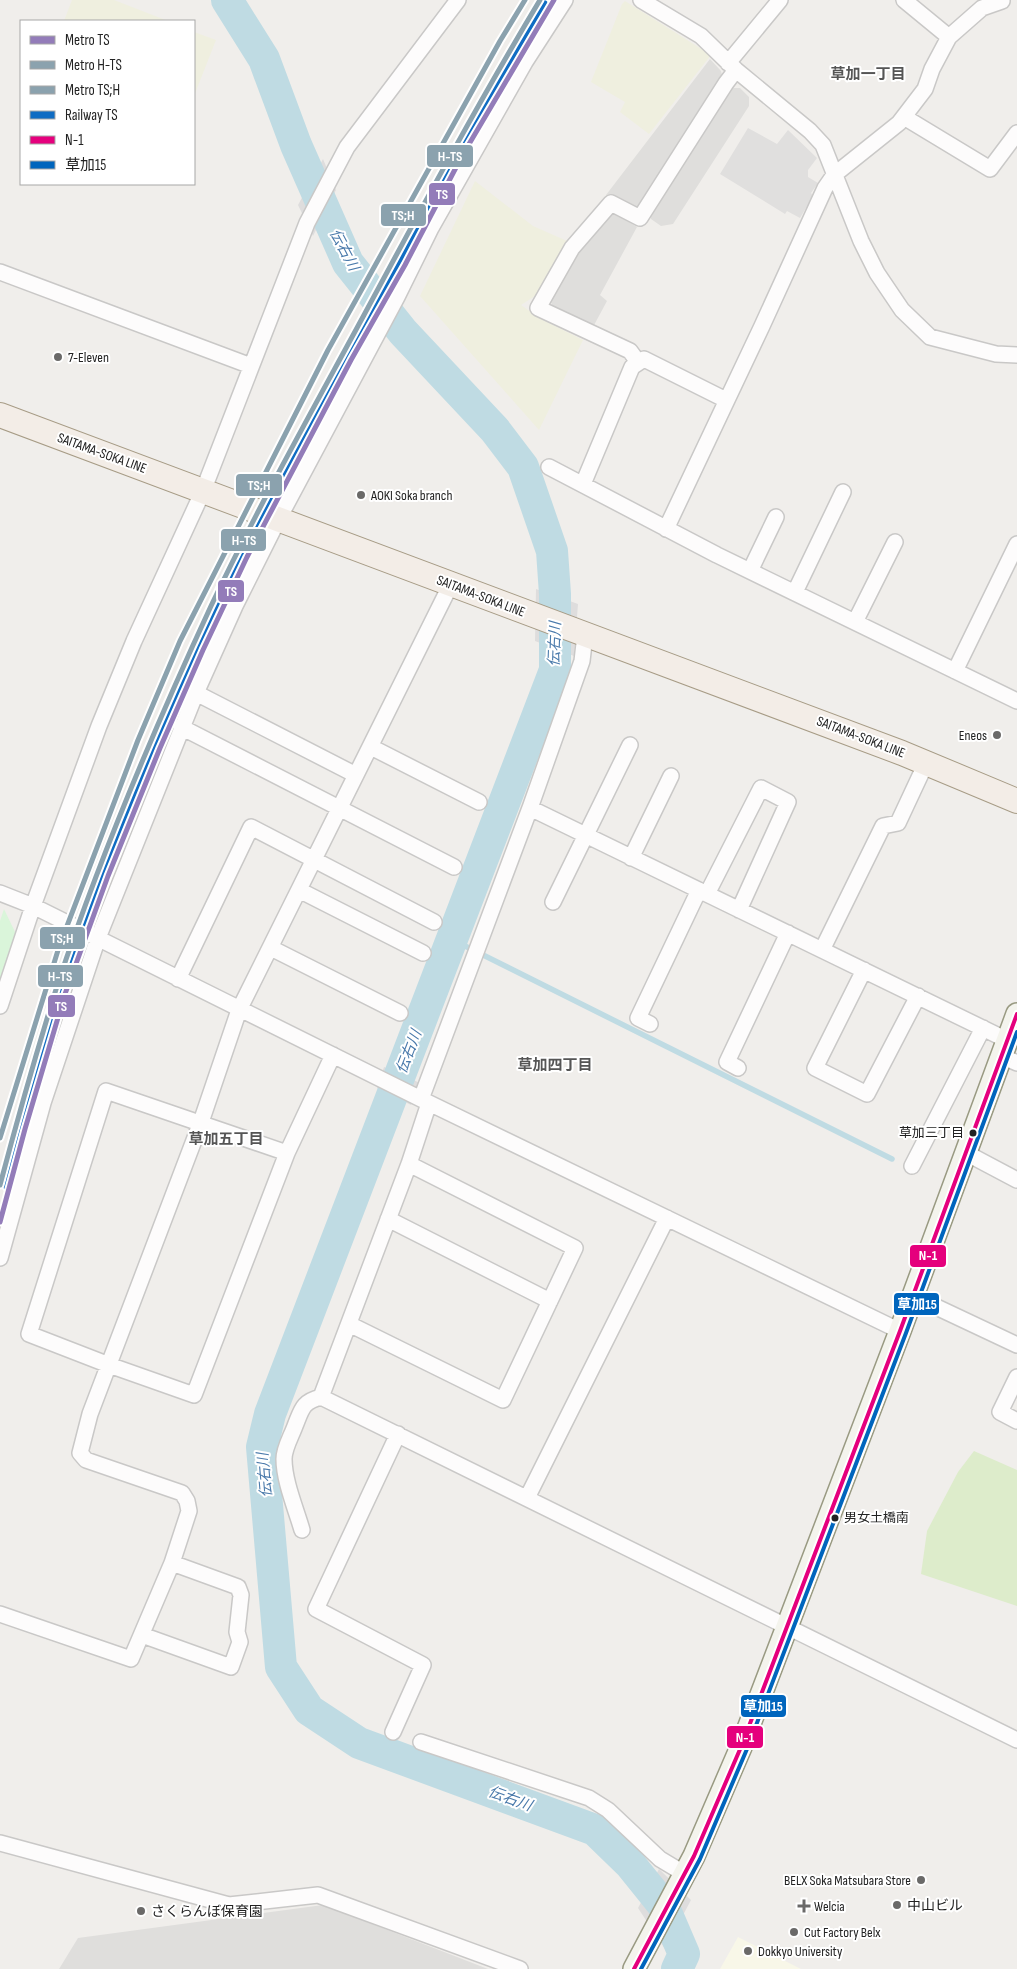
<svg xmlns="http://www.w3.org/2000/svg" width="1017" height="1969" font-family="'Sofia Sans Condensed','Noto Sans JP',sans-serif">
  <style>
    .residential { fill: #dfdedc }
    .education { fill: #f8f7e8 }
    .farmland { fill: #efefdf }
    .grass { fill: #ddeccb }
    .park { fill: #daf5da }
    .parking { fill: #e0dfde }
    .pier { fill: #dedddd }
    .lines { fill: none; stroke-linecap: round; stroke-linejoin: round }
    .stream { stroke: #bfdbe3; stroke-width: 5.5 }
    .river { stroke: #bfdbe3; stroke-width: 32 }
    .street-casing { stroke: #c9c8c7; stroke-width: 18 }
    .secondary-casing { stroke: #999a82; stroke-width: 24 }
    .primary-casing { stroke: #a79c86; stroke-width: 26 }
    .street { stroke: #fdfcfc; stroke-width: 15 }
    .secondary { stroke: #f4f4ed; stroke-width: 21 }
    .primary { stroke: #f3ede7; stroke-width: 24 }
    .bus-1-casing { stroke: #fff; stroke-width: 8 }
    .bus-2-casing { stroke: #fff; stroke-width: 8 }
    .bus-1 { stroke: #e5007d; stroke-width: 4 }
    .bus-2 { stroke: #0065bd; stroke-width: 4 }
    .rail-1-casing { stroke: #fff; stroke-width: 9 }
    .rail-1 { stroke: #0f6cc3; stroke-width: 5 }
    .metro-1-casing { stroke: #fff; stroke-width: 9 }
    .metro-2-casing { stroke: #fff; stroke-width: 9 }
    .metro-3-casing { stroke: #fff; stroke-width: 9 }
    .metro-1 { stroke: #937cb9; stroke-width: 5 }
    .metro-2 { stroke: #8ba2ae; stroke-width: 5 }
    .metro-3 { stroke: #8ba2ae; stroke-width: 5 }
    .poi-dot { fill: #6a6968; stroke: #fff; stroke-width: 2 }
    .bus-dot { fill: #222; stroke: #fff; stroke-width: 2 }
    .labels { text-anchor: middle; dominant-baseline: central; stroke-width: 4; stroke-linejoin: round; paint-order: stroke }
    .bus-label { font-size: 13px; fill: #222; stroke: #fff; text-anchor: end }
    .poi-label { font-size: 14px; fill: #222; stroke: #fff; text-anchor: start }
    .street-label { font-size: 14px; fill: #222; stroke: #fff }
    .neighbourhood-label { font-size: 15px; font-weight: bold; fill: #555; stroke: #fff }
    .water-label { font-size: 15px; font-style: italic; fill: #4a7aab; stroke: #fff }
    .line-badge { stroke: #fff; stroke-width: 2 }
    .badge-label { font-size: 14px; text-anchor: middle; font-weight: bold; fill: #fff }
  </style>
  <rect width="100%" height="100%" fill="#f0eeeb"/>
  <path class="residential" d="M710,59L721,71L723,79L639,206L631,207L606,195Z
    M730,88H740L749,97V106L673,224L661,226L651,219L650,210Z
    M614,213L637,227L600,295L607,301L593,327L553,308L550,299L581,247L606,216Z
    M323,1905L488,1969H59L78,1938Z"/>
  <path class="education" d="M738,1937L801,1969H720Z"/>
  <path class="farmland" d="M72,0H114L168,21H64Z
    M625,1L711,55L649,134L620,112L625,102L591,82L622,4Z
    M194,32L216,40L194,96Z
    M475,181L533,226L567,241L535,296L521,305L541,319L583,340L539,430L420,296Z"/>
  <path class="grass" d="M974,1451L1017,1470V1606L921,1574L927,1531L958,1472Z"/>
  <path class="park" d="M4,909L16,934L0,983V921Z"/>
  <path class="parking" d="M748,128L777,144L788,130L817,158L808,170V177L818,183L811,193L813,196L800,218L787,211L785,214L720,174Z"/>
  <path class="pier" d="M323,159L336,190L313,236L298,205Z
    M536,589L578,604L574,656L535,641Z
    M384,1067L420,1083L411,1105L377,1088Z
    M659,1869L691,1900L665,1949L638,1908Z"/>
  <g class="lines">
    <path class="stream" d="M451,939L892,1159"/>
    <path class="river" d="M227,0L264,59L296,145L348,263L403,332L495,430L523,467L552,551L555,594V670L270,1414L262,1447L281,1667L309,1710L359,1743L595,1830L630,1864L663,1905L684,1954L677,1969"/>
    <defs>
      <path id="street" d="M641,0L701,36L736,70L810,131L823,145L861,241L877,273L902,310L930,337L996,354L1017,355
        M904,0L949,37
        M728,63L780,0
        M904,117L990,169L1017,133
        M0,272L251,366
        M638,362L630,351L538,308L572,248L611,203L640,218L726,83L736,70
        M549,467L717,555L1017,701
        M583,484L632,367L644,359L726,400
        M666,529L762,326L825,188L834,175L899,123L925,89L932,69L949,37L982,8L1002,1
        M750,571L776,517
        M795,592L843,492
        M855,622L895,542
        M955,671L1017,544
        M196,693L356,775
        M181,727L454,867
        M371,747L479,802
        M530,808L582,661L585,635
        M631,858L671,776
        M299,890L423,953
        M0,893L33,906L429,1103L900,1331
        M707,894L761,788L788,802L739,910
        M553,902L630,745
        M271,948L400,1013
        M822,950L883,826L898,823L926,763
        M864,970L815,1068L867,1094L918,996
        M178,979L251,827L434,922
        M0,1006L33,906L99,726L134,641L203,491L307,223L347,147L458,0
        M650,1024L638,1018L699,890
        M1001,1056L1017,1063
        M738,1068L727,1062L788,933
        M421,1099L530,808L1007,1040
        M429,1103L409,1164L321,1397L1017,1740
        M287,1153L106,1091L29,1334L109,1365L194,1395L287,1153L333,1055
        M966,1153L1017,1180
        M912,1166L983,1028
        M388,1219L550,1301
        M0,1258L43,1103L98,938L196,693L235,606L278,520L397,297L431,228L525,62L565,0
        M913,1296L1017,1345
        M349,1324L503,1400L575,1248L409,1164
        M1017,1377L1000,1412L1017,1421
        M527,1498L667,1218
        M302,1530C296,1509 284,1481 284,1459C284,1448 291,1437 295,1426C302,1409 302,1402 321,1397
        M0,1614L131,1659L172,1563L189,1511L187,1501L182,1493L86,1460L80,1453L90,1414L201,1122L239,1010L451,584
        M142,1635L231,1667L240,1642L237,1632L241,1595L238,1587L172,1563
        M393,1732L423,1665L316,1609L398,1434
        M421,1742L589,1798L608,1810L660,1859L685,1874
        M0,1843L229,1905L318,1895L520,1969"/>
      <path id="secondary" d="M634,1969L694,1856L741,1747L900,1331L1017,1014"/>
      <path id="primary" d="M0,415L902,753L1017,801"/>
    </defs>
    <use href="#street" class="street-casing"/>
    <use href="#secondary" class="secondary-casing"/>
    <use href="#primary" class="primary-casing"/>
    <use href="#street" class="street"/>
    <use href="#secondary" class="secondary"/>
    <use href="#primary" class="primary"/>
    <defs>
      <path id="bus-1" d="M634,1969L694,1856L741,1747L900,1331L1017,1014"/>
      <path id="bus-2" d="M641,1969L700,1859L747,1749L906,1333L1017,1032"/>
    </defs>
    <use href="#bus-1" class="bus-1-casing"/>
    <use href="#bus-2" class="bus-2-casing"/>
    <use href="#bus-1" class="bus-1"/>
    <use href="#bus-2" class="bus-2"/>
    <defs>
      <path id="rail-1" d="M6,1187C24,1119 43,1052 64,985C107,857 159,731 217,608C264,510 317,414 369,318C427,212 483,106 545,3"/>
    </defs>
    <use href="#rail-1" class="rail-1-casing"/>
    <use href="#rail-1" class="rail-1"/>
    <defs>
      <path id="metro-1" d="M0,1222L25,1129L65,994L108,876L160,748L203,650L247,557L351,360L405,265L462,156L554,0"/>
      <path id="metro-2" d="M0,1185C18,1117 37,1050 58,983C101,854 154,729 211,606C258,507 312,411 364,315C421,209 478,103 540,0"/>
      <path id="metro-3" d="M0,1138L59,947L138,740L180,641L328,350L500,41L525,0"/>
    </defs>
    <use href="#metro-1" class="metro-1-casing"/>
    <use href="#metro-2" class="metro-2-casing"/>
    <use href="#metro-3" class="metro-3-casing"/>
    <use href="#metro-1" class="metro-1"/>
    <use href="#metro-2" class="metro-2"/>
    <use href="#metro-3" class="metro-3"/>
  </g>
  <g class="poi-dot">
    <circle cx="58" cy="357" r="5"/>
    <circle cx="361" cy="495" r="5"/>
    <circle cx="997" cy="735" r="5"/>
    <circle cx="921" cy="1880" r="5"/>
    <circle cx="897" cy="1905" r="5"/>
    <path d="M801.5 1898.5h5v5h5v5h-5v5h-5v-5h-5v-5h5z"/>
    <circle cx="141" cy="1911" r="5"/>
    <circle cx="794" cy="1932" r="5"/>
    <circle cx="748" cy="1951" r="5"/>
  </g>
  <g class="bus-dot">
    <circle cx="973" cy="1133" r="4.5"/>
    <circle cx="835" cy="1518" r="4.5"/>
  </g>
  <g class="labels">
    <g class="bus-label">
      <text x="964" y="1133">草加三丁目</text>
      <text x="844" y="1518" text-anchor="start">男女土橋南</text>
    </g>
    <g class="poi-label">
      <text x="68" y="357">7-Eleven</text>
      <text x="371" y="495">AOKI Soka branch</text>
      <text x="987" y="735" text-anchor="end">Eneos</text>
      <text x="911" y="1880" text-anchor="end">BELX Soka Matsubara Store</text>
      <text x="907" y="1905">中山ビル</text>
      <text x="814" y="1906">Welcia</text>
      <text x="151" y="1911">さくらんぼ保育園</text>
      <text x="804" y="1932">Cut Factory Belx</text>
      <text x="758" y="1951">Dokkyo University</text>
    </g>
    <g class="street-label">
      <text transform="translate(102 453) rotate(20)">SAITAMA-SOKA LINE</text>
      <text transform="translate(481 596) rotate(21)">SAITAMA-SOKA LINE</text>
      <text transform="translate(861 737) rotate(21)">SAITAMA-SOKA LINE</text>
    </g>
    <g class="neighbourhood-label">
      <text x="868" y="74">草加一丁目</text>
      <text x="555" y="1065">草加四丁目</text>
      <text x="226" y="1139">草加五丁目</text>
    </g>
    <g class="water-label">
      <text transform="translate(344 250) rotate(62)">伝右川</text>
      <text transform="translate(555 644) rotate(-88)">伝右川</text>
      <text transform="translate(409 1052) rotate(-69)">伝右川</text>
      <text transform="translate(265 1475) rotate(-95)">伝右川</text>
      <text transform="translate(510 1799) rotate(20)">伝右川</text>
    </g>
  </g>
  <g class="line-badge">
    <rect x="426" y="144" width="48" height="24" rx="5" fill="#8ba2ae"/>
    <rect x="428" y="182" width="28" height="24" rx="5" fill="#937cb9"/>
    <rect x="380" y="203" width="47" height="24" rx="5" fill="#8ba2ae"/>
    <rect x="235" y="473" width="48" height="24" rx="5" fill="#8ba2ae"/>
    <rect x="220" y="528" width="47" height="24" rx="5" fill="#8ba2ae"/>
    <rect x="217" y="579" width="28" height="24" rx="5" fill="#937cb9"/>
    <rect x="39" y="926" width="47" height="24" rx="5" fill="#8ba2ae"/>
    <rect x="37" y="964" width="47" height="24" rx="5" fill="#8ba2ae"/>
    <rect x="47" y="994" width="29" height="24" rx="5" fill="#937cb9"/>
    <rect x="909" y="1244" width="38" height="24" rx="5" fill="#e5007d"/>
    <rect x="893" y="1292" width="47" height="24" rx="5" fill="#0065bd"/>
    <rect x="740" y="1694" width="47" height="24" rx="5" fill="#0065bd"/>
    <rect x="726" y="1725" width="38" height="24" rx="5" fill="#e5007d"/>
  </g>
  <g class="badge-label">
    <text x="450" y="161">H-TS</text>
    <text x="442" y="199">TS</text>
    <text x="403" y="220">TS;H</text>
    <text x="259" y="490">TS;H</text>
    <text x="244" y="545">H-TS</text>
    <text x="231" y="596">TS</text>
    <text x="62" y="943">TS;H</text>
    <text x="60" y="981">H-TS</text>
    <text x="61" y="1011">TS</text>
    <text x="928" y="1260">N-1</text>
    <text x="917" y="1309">草加15</text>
    <text x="763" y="1711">草加15</text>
    <text x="745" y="1742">N-1</text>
  </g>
  <rect x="20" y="20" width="175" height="165" fill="#ffffff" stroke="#a7a7a7"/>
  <rect x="30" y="36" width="25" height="8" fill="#937cb9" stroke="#a7a7a7"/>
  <text x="65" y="45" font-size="15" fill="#222222">Metro TS</text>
  <rect x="30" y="61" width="25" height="8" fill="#8ba2ae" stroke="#a7a7a7"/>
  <text x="65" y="70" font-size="15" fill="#222222">Metro H-TS</text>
  <rect x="30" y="86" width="25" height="8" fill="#8ba2ae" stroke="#a7a7a7"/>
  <text x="65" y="95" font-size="15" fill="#222222">Metro TS;H</text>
  <rect x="30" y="111" width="25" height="8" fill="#0f6cc3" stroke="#a7a7a7"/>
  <text x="65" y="120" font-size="15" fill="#222222">Railway TS</text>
  <rect x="30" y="136" width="25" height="8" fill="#e5007d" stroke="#a7a7a7"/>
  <text x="65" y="145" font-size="15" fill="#222222">N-1</text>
  <rect x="30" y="161" width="25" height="8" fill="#0065bd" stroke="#a7a7a7"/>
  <text x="65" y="170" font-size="15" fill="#222222">草加15</text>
</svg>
